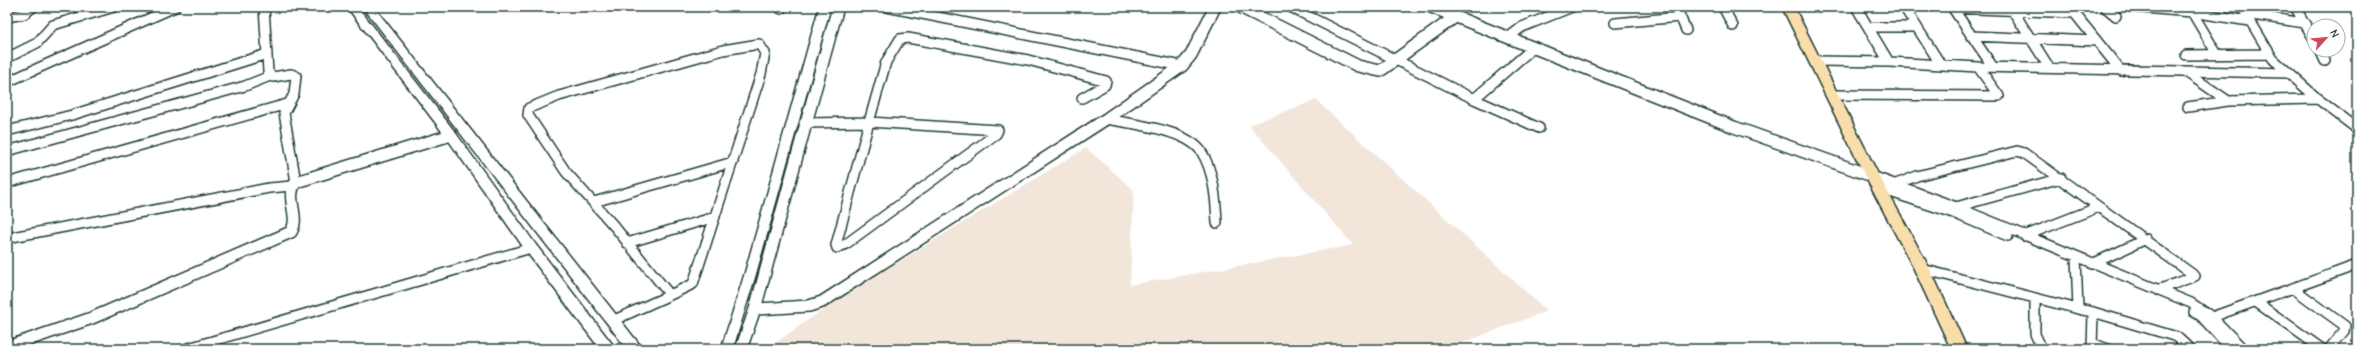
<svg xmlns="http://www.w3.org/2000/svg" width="2364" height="356" font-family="'Comic Neue',sans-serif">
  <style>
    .built { fill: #f2e6da }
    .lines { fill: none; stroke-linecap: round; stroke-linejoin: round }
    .minor-casing { stroke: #1f3d34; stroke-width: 12 }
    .tertiary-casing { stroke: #1f3d34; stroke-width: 14 }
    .secondary-casing { stroke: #1f3d34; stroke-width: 3 }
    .primary-casing { stroke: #1f3d34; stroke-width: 3 }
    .minor { stroke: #fff; stroke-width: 9 }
    .tertiary { stroke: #fff; stroke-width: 11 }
    .secondary { fill: #fff; fill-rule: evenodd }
    .primary { fill: #f9ddab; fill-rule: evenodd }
  </style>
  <rect width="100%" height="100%" fill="#fff"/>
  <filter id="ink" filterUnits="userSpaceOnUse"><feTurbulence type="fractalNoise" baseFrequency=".025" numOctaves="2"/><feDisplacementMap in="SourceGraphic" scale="8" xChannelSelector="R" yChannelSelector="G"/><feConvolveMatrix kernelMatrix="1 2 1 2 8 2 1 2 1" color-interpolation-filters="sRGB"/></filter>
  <g filter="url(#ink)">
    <path class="built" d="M1316,100L1547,311L1446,349H766L847,293L1086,148L1134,190L1130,285L1353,245L1249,125Z"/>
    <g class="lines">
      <defs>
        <path id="minor" d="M264,7L268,72L273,77L291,74L296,76L294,94L284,113L296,182
          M781,7V9
          M887,7L1182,66
          M1290,7L1474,99L1534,47
          M1676,7L1686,30
          M1723,7L1733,26
          M1856,7L1889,62
          M1904,7L1941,65
          M1952,7L1993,67
          M2105,7L2116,16
          M2131,7L2192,12L2249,21
          M2242,7L2273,59L2318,99L2357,129
          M2295,7L2314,39
          M1952,8L2075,13
          M2011,8L2049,67
          M2072,10L2121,71
          M2192,12L2217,54
          M2246,14L2304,23
          M7,17L24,14L33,7
          M1615,23L1680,17
          M1869,27H1917
          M1971,36L2097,41
          M1509,37L1522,27L1572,7
          M759,44L765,53L761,74L693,284L670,295L614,226L566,172L528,115L529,108L559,96L723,50Z
          M2320,50L2325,61
          M2186,55L2268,54
          M7,58L37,43L53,25L114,7
          M1816,61L1889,62L1978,67L1999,96L1832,95
          M1978,67L2288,73
          M2186,72L2228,101
          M7,82L175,7
          M1474,99L1539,128
          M2188,107L2228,101L2318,99
          M1106,119C1131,124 1185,129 1201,151C1214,171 1216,200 1217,223
          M869,122L998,130L996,134L846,244L837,248L836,245Z
          M869,122L886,62L900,39L908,38L1028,60L1106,81L1105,85L1082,98
          M804,123L869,122
          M7,131L72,115L267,54
          M7,151L245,86L270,76
          M1872,176L1956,207L2191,303L2212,317L2243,349
          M7,183L287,104
          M1896,184L1917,176L2017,151L2024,153L2195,276L2158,290
          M1878,188L1951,212L2008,236
          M594,202L733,162
          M1956,207L2061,178
          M2024,236L2099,207
          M7,238L269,188L292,186
          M627,243L715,217
          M2076,257L2078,309L2093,312L2092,349
          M2092,264L2146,239
          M1922,269L2078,309
          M2294,289L2345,326L2344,331L2329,349
          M2035,298V334L2042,349
          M2256,302L2322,349
          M2093,312L2177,337L2190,349
          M2194,312L2201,316L2231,349
          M2212,317L2357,265
          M612,321L670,295
          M2092,343L2108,349
          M185,349L531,248"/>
        <path id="tertiary" d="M1240,7L1358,66L1380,71L1455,17
          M1431,7L1734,127L1872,176
          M755,309L809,306L822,302L1106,119L1182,66L1191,55L1215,7
          M7,347L92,318L291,232C301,216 284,198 296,182L451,135
          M727,349L750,275L825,7
          M741,349L755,309L838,7"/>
        <path id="secondary" d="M347,7H358L455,132L536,245L616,349H600L526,251L447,138Z
          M363,7H374L643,349H627Z"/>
        <path id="primary" d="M1782,7H1794L1879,176L1930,269L1967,349H1951L1914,269L1865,176Z"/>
      </defs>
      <use href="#minor" class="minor-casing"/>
      <use href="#tertiary" class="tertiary-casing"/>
      <use href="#secondary" class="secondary-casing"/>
      <use href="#primary" class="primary-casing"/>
      <use href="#minor" class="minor"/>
      <use href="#tertiary" class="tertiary"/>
      <use href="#secondary" class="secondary"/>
      <use href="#primary" class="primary"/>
    </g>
  </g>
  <rect width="2364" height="356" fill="none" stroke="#fff" stroke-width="24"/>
  <rect x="12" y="12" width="2340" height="332" fill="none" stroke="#1f3d34" stroke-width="1.5" filter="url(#ink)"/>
  <g transform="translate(2326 38) rotate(63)"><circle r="19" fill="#ffffff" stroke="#a5b1ae"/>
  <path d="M0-3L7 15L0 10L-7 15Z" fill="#d1495b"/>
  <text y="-6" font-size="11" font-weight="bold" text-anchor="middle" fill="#1f3d34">N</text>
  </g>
</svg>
